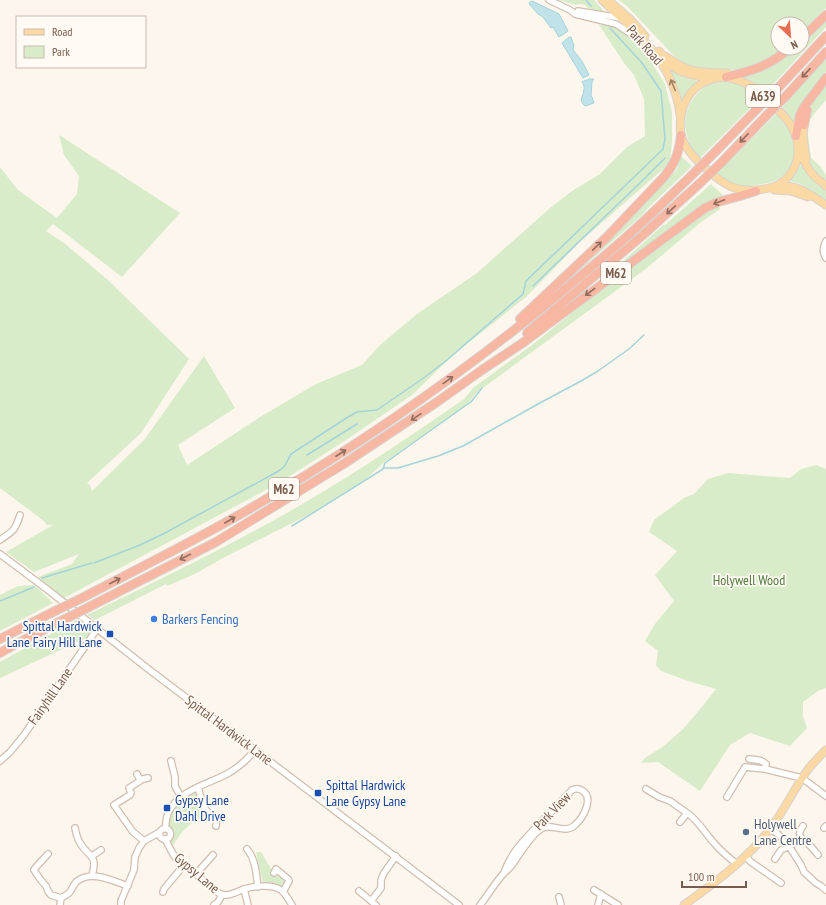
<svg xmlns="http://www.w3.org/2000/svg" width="826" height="905" font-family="'PT Sans Narrow',sans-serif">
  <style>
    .green { fill: #d8ecc9 }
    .water { fill: #bfe3e8; stroke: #a5d3da }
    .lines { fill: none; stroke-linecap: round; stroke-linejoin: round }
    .stream { stroke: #a5d3da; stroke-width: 1.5 }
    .minor-casing { stroke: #d1beb0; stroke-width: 8 }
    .major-casing { stroke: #dad1cd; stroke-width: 9 }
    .highway-casing { stroke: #dad1cd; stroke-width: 10 }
    .minor { stroke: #fff; stroke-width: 5.5 }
    .major { stroke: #fbd9a5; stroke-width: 7 }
    .highway { stroke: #f7b7a3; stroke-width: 8 }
    .highway-bridge-casing { stroke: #dad1cd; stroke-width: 10; stroke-linecap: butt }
    .highway-bridge { stroke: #f7b7a3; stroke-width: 8 }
    .oneway { stroke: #936e5e }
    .oneway2 { stroke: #a18267 }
    .shop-dot { fill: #3f7fe0; stroke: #fffaf3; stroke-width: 1.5 }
    .transit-dot { fill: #1a4fb4; stroke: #fffaf3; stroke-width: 1.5 }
    .service-dot { fill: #5c6f8a; stroke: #fffaf3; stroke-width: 1.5 }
    .labels { text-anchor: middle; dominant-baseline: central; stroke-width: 3.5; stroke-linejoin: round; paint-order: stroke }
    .shield { fill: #fffaf3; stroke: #a28b7f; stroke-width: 1 }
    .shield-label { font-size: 13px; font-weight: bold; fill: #7a5c4d }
    .street-label { font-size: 14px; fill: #7a5c4d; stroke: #fffaf3 }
    .park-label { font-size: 14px; fill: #537a41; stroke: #fffaf3 }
    .shop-label { font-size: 14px; fill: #366cbe; stroke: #fffaf3; text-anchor: start }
    .transit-label { font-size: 14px; fill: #164399; stroke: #fffaf3; text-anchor: start }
    .service-label { font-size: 14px; fill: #4e5e75; stroke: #fffaf3; text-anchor: start }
  </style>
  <rect width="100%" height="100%" fill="#fdf6ec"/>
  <path class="green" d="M559,0H594L605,12L588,8L585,5L579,4L576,5Z
    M619,0H826V8L802,32V24H778V48H784L775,55L756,66L742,70H705L686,64L674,56L628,7Z
    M826,18V27L765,93L751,81L739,76L793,48H802V40Z
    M599,25H605L615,27L627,36L644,52L649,58L665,84L672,112V141L670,163L581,241L526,297L452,356L412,395L349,438L279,483L64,598L38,577L72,564L79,554L34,572L6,552L53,525H47L44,521L0,488V167L18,190L57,218L77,194L79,176L64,155L59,135L180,213L122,277L53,224L46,231L64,243L108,280L189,359L141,433L87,483L90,485L92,491L144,440L204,356L235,408L178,445L187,465L260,417L316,384L362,365L380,345L417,314L477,273L550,208L572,191L600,174L627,147L645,136L644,99L634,75L624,63Z
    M826,59V72L801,104L794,123L781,109Z
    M668,67L689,79L699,81L690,88L680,102L676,85Z
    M728,81C741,83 751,90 761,97L700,158C697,154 692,151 690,146C688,140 684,127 685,121C686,106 696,91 710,84C716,82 722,82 728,81Z
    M826,83V100L814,114L808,122L807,128L811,158L820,166L826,175V180L816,172L812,166L809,161L805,143L808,113L811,105Z
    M776,114C780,118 786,122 789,127C800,146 795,171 775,181C770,183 763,184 757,185C752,185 747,187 742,186C733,185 725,178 717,173Z
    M681,156L692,166L650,206L641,216L556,291L555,290L627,222L677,169Z
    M801,164C808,178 813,182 826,190V200L801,184L789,181L797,172Z
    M711,184L723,195L704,205L690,214L599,283L663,225H665Z
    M719,206L720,209L701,222L647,268L476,393L468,404L382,464L366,479L308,515L221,559L195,574L167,586L166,584L95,620L87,615C160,579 234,544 304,503C359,471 412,435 464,399L474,387L532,345L589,299L699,217Z
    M816,465L826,469V688L818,691L803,702V717L807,728L790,746L750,733L730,745L700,791L658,762L641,763L645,758L665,745L684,728L701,708L716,689L688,681L661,671L656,665L658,651L645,641L655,624L674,601L655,575L677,551L649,532L654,520L684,498L694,494L708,479L728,473L790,478L801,469Z
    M34,585L41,591L53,603L0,631V595L18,586Z
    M78,619L94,630L86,638L0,678V662Z
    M197,788L206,815L193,822L183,831L170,849L168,839L170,836V832L167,829V817L177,801Z
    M256,852H261L276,877L280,875L285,881L281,886L264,884L263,883Z"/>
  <path class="water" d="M532,1L559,14L568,31L559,37L553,27L551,28L543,17L538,14L530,5L529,3Z
    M569,37H571L574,46L573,49L574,51L582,61L589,75L583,78L562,43Z
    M590,79H594L592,82L591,96L592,97L594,103L585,106C577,98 584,98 584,89C585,87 583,84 582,82L584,81Z"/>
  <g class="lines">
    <path class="stream" d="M586,0L591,6
      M533,286L642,181L665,158
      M307,455L357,424
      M383,468H398L438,456L463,446L538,404L581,381L598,371L629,349L644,335
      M292,526L380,471L383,469L385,463L465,406L471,402L482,388
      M94,563L140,545L163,534L277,472C288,465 285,464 291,454L348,417L357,412L377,410L425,377L447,360L523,294L526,281L658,154L663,149L665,139L661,91L642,63L610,28
      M42,578L92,563
      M0,601L34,587"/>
    <defs>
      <path id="minor" d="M549,0L570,10L575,14L616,24L640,40
        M578,11L621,18
        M826,241C823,248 822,252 826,258
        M0,540C13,531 15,531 20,515
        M0,554L48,590L147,668L459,905
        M749,759C756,760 761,759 766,764L765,769
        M0,761L10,752L24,735L97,629
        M171,761L175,777V786L181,797
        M137,774L140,780
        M198,787C200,794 202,804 206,810C211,816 218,816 216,826
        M646,789L659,797L670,801L687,813L680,822
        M727,797L745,767L765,769L802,778L826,796
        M687,813C698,820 705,833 714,843C721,851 729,858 737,864
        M75,828C76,833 77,838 80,843C89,858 98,854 92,876
        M824,828L826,826
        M159.5 834a5.5 5.5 0 1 1 11 0a5.5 5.5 0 1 1-11 0Z
        M165,829C166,824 166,818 168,813C179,790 206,785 227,774C238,768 247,760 255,750
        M770,829L778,834L789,846L801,865L804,872L816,883L821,886L826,890
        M801,838C798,833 800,831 803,826
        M165,839L173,854L176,858L215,890C218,893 221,895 226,895C232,895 238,891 244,889C254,886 271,884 281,890C285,893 289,900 292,905
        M144,841L133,832L114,805L130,795L131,793L129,788L143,779L148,778
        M247,849C256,860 256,873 258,887
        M48,854L36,867L34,870L40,879L46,886L48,891L51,895L61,898
        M92,856L101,850
        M746,857L751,862L781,883
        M775,859L781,850L799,841L801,838C806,840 814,850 818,855
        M274,873L276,869L288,879L289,881L283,892
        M196,874L213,855
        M244,889L248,905
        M594,890L618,905
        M359,891L376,905
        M163,892L164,889L184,865
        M559,897L561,905
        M371,901L381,888V880L384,873L396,856
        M60,905L61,898C64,896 67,895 69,893C72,890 73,885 76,882C90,869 113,881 128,886
        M121,905V901L134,870L135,857L139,848L144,841L160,832
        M214,905L218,902L222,895
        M480,905C488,895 495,883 504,873C507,870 510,868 512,865C520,854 530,836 541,829C551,822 565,835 575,825C583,818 594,799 583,791C579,788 576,788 572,790C563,799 554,810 544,819C528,836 511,851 504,873
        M598,905L601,894"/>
      <path id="major" d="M602,0C639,36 673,60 680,115
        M608,0L630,19L645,36
        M659,51C662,55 665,60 669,64C681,74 697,77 712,77
        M665,56C672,60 680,66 688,69C700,73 714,73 727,73
        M726,77C735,79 743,81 751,86C759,90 765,98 772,104C778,110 785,116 790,124C799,137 801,156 793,170C789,177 781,185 773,187C740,196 725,187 702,165C693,157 685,148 681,136C680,129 680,122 681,115C686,91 702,78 726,77Z
        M804,125L803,137L806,159
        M799,148C802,158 808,170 815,177C819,180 823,183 826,186
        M777,186C798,184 809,194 826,205
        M774,190L791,191L808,197
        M684,905C716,882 747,859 771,828C785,809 795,787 809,768C814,762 820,756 826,750"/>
      <path id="highway" d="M802,38L826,15
        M726,77C752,71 769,66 790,48
        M779,87L826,36
        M787,95L826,52
        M804,125L807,110
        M796,136L800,115L804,107L826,78
        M715,152L758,108
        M722,162L767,115
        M520,319L607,237L663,178C675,164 679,153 681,135
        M527,333L643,235L699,184
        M80,599C147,564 214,531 278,492C396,422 506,341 609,252C638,228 665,201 692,175
        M87,608L216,542L345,463L437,402L482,370L524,342L705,208L718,202L740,196L756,191
        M0,639L55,611
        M0,653L16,644L65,619"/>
    </defs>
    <use href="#minor" class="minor-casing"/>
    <use href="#major" class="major-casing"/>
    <use href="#highway" class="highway-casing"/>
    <use href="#minor" class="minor"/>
    <use href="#major" class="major"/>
    <use href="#highway" class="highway"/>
    <defs>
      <path id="highway-bridge" d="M758,108L779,87
        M767,115L787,95
        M692,175L715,152
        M699,184L722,162
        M55,611L80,599
        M65,619L87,608"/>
    </defs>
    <use href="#highway-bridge" class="highway-bridge-casing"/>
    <use href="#highway-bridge" class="highway-bridge"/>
  </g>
  <defs><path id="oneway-shaft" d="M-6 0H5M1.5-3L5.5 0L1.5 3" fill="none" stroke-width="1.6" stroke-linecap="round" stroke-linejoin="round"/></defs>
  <g class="oneway">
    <use href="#oneway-shaft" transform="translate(806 73) rotate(133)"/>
    <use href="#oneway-shaft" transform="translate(744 138) rotate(134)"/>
    <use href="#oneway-shaft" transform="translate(719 202) rotate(159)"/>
    <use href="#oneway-shaft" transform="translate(671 210) rotate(137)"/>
    <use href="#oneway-shaft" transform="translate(597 246) rotate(-44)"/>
    <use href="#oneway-shaft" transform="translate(590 292) rotate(143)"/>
    <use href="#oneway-shaft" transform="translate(448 380) rotate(-36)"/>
    <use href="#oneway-shaft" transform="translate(416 417) rotate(146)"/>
    <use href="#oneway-shaft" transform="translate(341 453) rotate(-33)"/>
    <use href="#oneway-shaft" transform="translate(230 520) rotate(-30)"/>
    <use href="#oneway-shaft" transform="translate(185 557) rotate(153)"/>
    <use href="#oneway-shaft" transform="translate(115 581) rotate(-27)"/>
  </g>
  <use class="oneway2" href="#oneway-shaft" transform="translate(673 85) rotate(-113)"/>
  <circle class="shop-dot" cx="154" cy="619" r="4"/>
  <g class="transit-dot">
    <rect x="106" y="630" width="8" height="8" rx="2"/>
    <rect x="314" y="789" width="8" height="8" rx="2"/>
    <rect x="163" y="804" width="8" height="8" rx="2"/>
  </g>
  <circle class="service-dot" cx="746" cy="832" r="4"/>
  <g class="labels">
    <g class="shield">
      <rect x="746" y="85" width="34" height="22" rx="3"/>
      <rect x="601" y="262" width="30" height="22" rx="3"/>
      <rect x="269" y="478" width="30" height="22" rx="3"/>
    </g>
    <g class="shield-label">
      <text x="763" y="96">A639</text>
      <text x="616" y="273">M62</text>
      <text x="284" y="489">M62</text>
    </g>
    <g class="street-label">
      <text transform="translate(645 45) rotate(49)">Park Road</text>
      <text transform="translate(50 696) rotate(-55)">Fairyhill Lane</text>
      <text transform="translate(229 730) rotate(37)">Spittal Hardwick Lane</text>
      <text transform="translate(552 811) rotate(-46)">Park View</text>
      <text transform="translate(197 873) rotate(40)">Gypsy Lane</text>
    </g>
    <g class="park-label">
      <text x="749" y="580">Holywell Wood</text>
    </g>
    <g class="shop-label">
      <text x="162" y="619">Barkers Fencing</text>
    </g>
    <g class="transit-label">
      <text x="102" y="626" text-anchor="end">Spittal Hardwick<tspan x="102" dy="16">Lane Fairy Hill Lane</tspan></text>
      <text x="326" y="785">Spittal Hardwick<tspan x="326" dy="16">Lane Gypsy Lane</tspan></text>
      <text x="175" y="800">Gypsy Lane<tspan x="175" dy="16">Dahl Drive</tspan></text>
    </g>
    <g class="service-label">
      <text x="754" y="824">Holywell<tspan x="754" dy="16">Lane Centre</tspan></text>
    </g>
  </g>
  <rect x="16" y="16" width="130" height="52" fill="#fffaf3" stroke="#cabbb1"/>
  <rect x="24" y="29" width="20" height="6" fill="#fbd9a5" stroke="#cabbb1"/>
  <text x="52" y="36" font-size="12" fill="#7a5c4d">Road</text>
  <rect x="24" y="46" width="20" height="12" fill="#d8ecc9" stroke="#cabbb1"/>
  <text x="52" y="56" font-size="12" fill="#7a5c4d">Park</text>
  <g transform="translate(790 36) rotate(154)"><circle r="19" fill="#fffaf3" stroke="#cabbb1"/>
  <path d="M0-3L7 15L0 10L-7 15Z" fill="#e76f51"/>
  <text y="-6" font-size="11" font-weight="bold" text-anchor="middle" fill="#7a5c4d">N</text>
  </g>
  <path d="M682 881v6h64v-6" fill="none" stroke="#7a5c4d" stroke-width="2"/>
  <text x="688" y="881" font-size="12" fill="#7a5c4d" stroke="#fffaf3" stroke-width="3" paint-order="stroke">100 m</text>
</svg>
